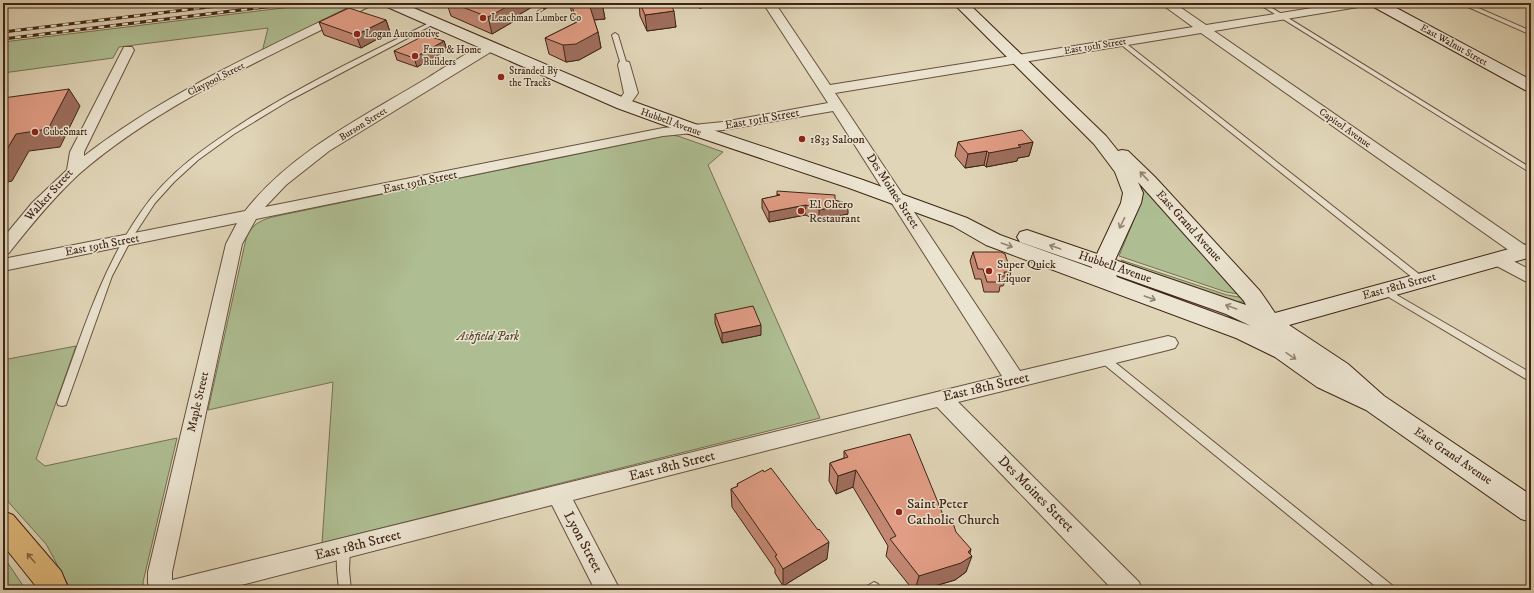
<svg xmlns="http://www.w3.org/2000/svg" width="1534" height="593" font-family="'IM FELL DW Pica',serif">
  <style>
    .green { fill: #aebe92; stroke: #767154 }
    .lines { fill: none; stroke-linecap: round; stroke-linejoin: round }
    .lane-casing { stroke: #66503e; stroke-width: 2 }
    .street-casing { stroke: #66503e; stroke-width: 2 }
    .secondary-casing { stroke: #3e2415; stroke-width: 2 }
    .highway-casing { stroke: #3e2415; stroke-width: 2 }
    .lane { fill: #ebe4d0; fill-rule: evenodd }
    .street { fill: #ebe4d0; fill-rule: evenodd }
    .secondary { fill: #ebe4d0; fill-rule: evenodd }
    .highway { fill: #e0ba7c; fill-rule: evenodd }
    .rail-casing { stroke: #3e2415; stroke-width: 3 }
    .rail { stroke: #ebe4d0; stroke-width: 2; stroke-dasharray: 6; stroke-linecap: butt }
    .wall { fill: #c28772; stroke: #3e2415 }
    .shaded-wall { fill: #9e6e5d; stroke: #3e2415 }
    .building { fill: #e19d85; stroke: #3e2415 }
    .oneway { stroke: #948472 }
    .oneway2 { stroke: #876843 }
    .poi-dot { fill: #8f2418; stroke: #ebe4d0; stroke-width: 1.5 }
    .labels { text-anchor: middle; dominant-baseline: central; stroke-width: 3; stroke-linejoin: round; paint-order: stroke }
    .far-poi-label { font-size: 10px; fill: #3e2415; stroke: #ebe4d0; text-anchor: start }
    .far-street-label { font-size: 10px; fill: #3e2415; stroke: #ebe4d0 }
    .street-label { font-size: 12px; fill: #3e2415; stroke: #ebe4d0 }
    .poi-label { font-size: 12px; fill: #3e2415; stroke: #ebe4d0; text-anchor: start }
    .park-label { font-size: 12px; font-style: italic; fill: #5a4a34; stroke: #ebe4d0 }
    .near-street-label { font-size: 14px; fill: #3e2415; stroke: #ebe4d0 }
    .near-poi-label { font-size: 14px; fill: #3e2415; stroke: #ebe4d0; text-anchor: start }
  </style>
  <rect width="100%" height="100%" fill="#e0d5b7"/>
  <filter id="stains"><feTurbulence type="fractalNoise" baseFrequency=".005" numOctaves="4"/><feColorMatrix values="0 0 0 0 .2 0 0 0 0 .09 0 0 0 0 .02 0 0 0 .5 -.17"/></filter>
  <radialGradient id="worn" r=".72"><stop offset=".6" stop-color="#630" stop-opacity="0"/><stop offset="1" stop-color="#630" stop-opacity=".3"/></radialGradient>
  <path class="green" d="M324,3H358L262,52L268,28L119,47L113,58L3,73V42Z
    M668,135L678,136L723,152L708,165L820,418L322,543L333,382L208,410L246,239C252,223 261,220 277,216Z
    M1135,177L1238,294L1226,292L1119,256L1142,200L1141,192Z
    M1121,260L1227,295L1245,298V301L1244,302H1237L1129,265Z
    M76,346L36,459L45,466L177,438L143,582L144,590H71L46,544L3,496V360Z
    M3,556L26,590H3Z"/>
  <g class="lines">
    <defs>
      <path id="lane" d="M1257,3H1264L1531,168V173Z
        M1459,3H1467L1531,31V35Z
        M431,22L436,23L290,100L234,134L198,160L174,182L155,203L132,238L112,276L67,402L66,405L62,406L58,405L57,402C81,337 101,269 141,212C168,172 207,146 247,120C306,83 369,53 431,22Z
        M615,33L618,35L627,65L626,66L621,65L612,35Z
        M1119,41H1123L1424,278L1425,280L1424,282H1418L1119,43Z
        M1383,287L1531,373V382L1380,292L1379,290L1380,288Z
        M1104,355L1107,356L1393,586L1395,590H1380L1101,362L1099,359L1101,356Z
        M344,544L348,545L350,549L349,570L351,590H339C338,576 334,558 340,545Z
        M874,582L878,584L881,590H865L867,586Z"/>
      <path id="street" d="M359,3H374L372,5C273,55 163,101 79,174C53,198 31,225 9,253L3,255V238L32,203L67,170L70,152L124,47H132L134,50L84,152V156C167,92 265,49 359,3Z
        M763,3H775L830,85L1193,27L1160,3H1174L1206,25L1343,3H1370L1368,5L1364,6L1214,31L1529,248L1531,253L1529,256L1523,258L1517,256L1201,33L835,93L1020,371L1168,336L1175,338L1178,343L1175,348L1168,350L958,402L1139,582L1142,590H1113L937,407L573,500L620,590H595L552,505L222,590H151L148,583V572L226,244L237,223L3,271V259L245,211C292,151 365,116 429,77C444,68 474,47 490,43L494,44L496,47L494,50L329,151L286,185L265,207L663,128L723,122L828,103ZM833,111L1002,376L172,580V572L242,244L256,219L663,136L723,130Z
        M624,61L629,62L630,65L638,93L628,107L623,108L618,107L616,104L624,93L618,65L619,62Z
        M1497,253L1531,270V283L1525,281L1491,263L1488,259L1491,255Z"/>
      <path id="secondary" d="M383,3H402L629,100L695,124L863,180L967,218L1000,235L1092,268V267L1020,242L1017,237L1020,232L1027,230L1097,254L1121,203L1123,193L1115,172L1094,144L953,3H968L1106,136L1118,151L1122,150L1128,151L1155,177L1260,291L1275,313L1531,243V257L1289,325L1348,364L1384,396L1531,495V522L1521,519L1366,410L1317,387L1275,357L1236,338L986,245L953,226L849,188L683,132L617,108L385,6ZM1138,182L1244,301L1246,305L1115,260L1141,203L1143,193ZM1116,275L1226,314L1251,326L1117,277Z
        M1370,3H1387L1531,80V92L1525,90L1372,6Z"/>
      <path id="highway" d="M3,511L13,515L61,571L69,590H39L3,545Z"/>
    </defs>
    <use href="#lane" class="lane-casing"/>
    <use href="#street" class="street-casing"/>
    <use href="#secondary" class="secondary-casing"/>
    <use href="#highway" class="highway-casing"/>
    <use href="#lane" class="lane"/>
    <use href="#street" class="street"/>
    <use href="#secondary" class="secondary"/>
    <use href="#highway" class="highway"/>
    <defs>
      <path id="rail" d="M538,12L553,3
        M3,32L242,3
        M3,39L298,3"/>
    </defs>
    <use href="#rail" class="rail-casing"/>
    <use href="#rail" class="rail"/>
  </g>
  <path class="wall" d="M439,3H539L515,17L516,20L492,34L451,16L448,7Z
    M569,3H602L605,19L594,20L598,32L601,48L579,60L566,62L549,54L545,38L575,23Z
    M639,3H670L676,27L647,31L640,16Z
    M696,3H739L699,8Z
    M386,20L390,32L361,48L324,35L319,22Z
    M444,41L447,50L417,67L397,60L394,51Z
    M958,142H1033L1029,156L1018,158L1017,161L986,167L984,165L965,168L955,156Z
    M777,194L848,214L819,220L805,215L769,222L762,208V199L777,196Z
    M973,252L1011,272L1008,282H1005L1003,286H1000L999,292H984L981,279H975L970,261Z
    M715,314L761,335L722,343L715,323Z
    M844,451L946,522L956,532L970,554L966,572L955,580L921,590H913L886,556L888,546L853,487L836,494L829,481L830,463L844,458Z
    M764,472L827,559L783,586L775,573V569L732,507L731,489L738,486L737,484Z"/>
  <path class="shaded-wall" d="M509,3H539L515,17L516,20L492,34L488,17Z
    M602,3L605,19L592,20L589,4Z
    M699,3H739L699,8Z
    M674,11L676,27L647,31L645,15Z
    M386,20L390,32L361,48L356,35Z
    M598,32L601,48L579,60L566,62L563,45Z
    M444,41L447,50L417,67L414,58Z
    M69,89L80,106L60,147L29,151L12,181L3,183V156L16,134Z
    M1033,142L1029,156L1018,158L1017,161L986,167L989,153L1018,145Z
    M987,151L984,165L965,168L968,154Z
    M848,204V214L819,220V210Z
    M806,205L805,215L769,222V212Z
    M761,325V335L722,343V333Z
    M856,470L853,487L836,494L838,476Z
    M829,542L827,559L783,586V569Z
    M971,549L969,558L972,556L966,572L955,580L921,590H915L919,576L968,552Z"/>
  <path class="building" d="M452,3H510L512,4L488,17Z
    M571,3H601L589,4L598,32L576,44L563,45L545,38L577,22Z
    M640,3H670L674,11L645,15Z
    M349,8L386,20L356,35L319,22Z
    M425,35L444,41L414,58L394,51Z
    M69,89L48,129L16,134L3,156V98Z
    M1022,130L1033,142L1018,145L1021,147L989,153L987,151L968,154L958,142Z
    M777,191L835,195V200L848,204L819,210L806,205L769,212L762,199L780,195L777,194Z
    M973,252H1001L1005,254L1011,272H1004L1006,276H1000L1002,282H987L983,269H978Z
    M753,306L761,325L722,333L715,314Z
    M910,434L946,522L952,520L956,532L971,549L968,552L972,556L961,563L919,576L890,539L896,536L856,470L838,476L830,463L848,457L844,451Z
    M771,468L818,530L819,529L829,542L783,569L775,556L777,555L731,489L738,486L737,484L763,470L764,472Z"/>
  <defs><path id="oneway-shaft" d="M-6 0H5M1.5-3L5.5 0L1.5 3" fill="none" stroke-width="1.6" stroke-linecap="round" stroke-linejoin="round"/></defs>
  <g class="oneway">
    <use href="#oneway-shaft" transform="translate(1144 176) rotate(-133)"/>
    <use href="#oneway-shaft" transform="translate(1122 223) rotate(116)"/>
    <use href="#oneway-shaft" transform="translate(1007 245) rotate(20)"/>
    <use href="#oneway-shaft" transform="translate(1055 247) rotate(-161)"/>
    <use href="#oneway-shaft" transform="translate(1150 298) rotate(20)"/>
    <use href="#oneway-shaft" transform="translate(1231 307) rotate(-160)"/>
    <use href="#oneway-shaft" transform="translate(1291 356) rotate(34)"/>
  </g>
  <use class="oneway2" href="#oneway-shaft" transform="translate(31 558) rotate(-130)"/>
  <g class="poi-dot">
    <circle cx="483" cy="18" r="4"/>
    <circle cx="357" cy="34" r="4"/>
    <circle cx="415" cy="56" r="4"/>
    <circle cx="501" cy="77" r="4"/>
    <circle cx="35" cy="132" r="4"/>
    <circle cx="802" cy="139" r="4"/>
    <circle cx="801" cy="211" r="4"/>
    <circle cx="989" cy="271" r="4"/>
    <circle cx="899" cy="512" r="4"/>
  </g>
  <g class="labels">
    <g class="far-poi-label">
      <text x="491" y="18">Leachman Lumber Co</text>
      <text x="365" y="34">Logan Automotive</text>
      <text x="423" y="50">Farm &amp; Home<tspan x="423" dy="12">Builders</tspan></text>
      <text x="509" y="71">Stranded By<tspan x="509" dy="12">the Tracks</tspan></text>
      <text x="43" y="132">CubeSmart</text>
    </g>
    <g class="far-street-label">
      <text transform="translate(1454 45) rotate(29)">East Walnut Street</text>
      <text transform="translate(1095 46) rotate(-9)">East 19th Street</text>
      <text transform="translate(216 79) rotate(-27)">Claypool Street</text>
      <text transform="translate(671 122) rotate(20)">Hubbell Avenue</text>
      <text transform="translate(363 124) rotate(-32)">Burson Street</text>
      <text transform="translate(1345 128) rotate(35)">Capitol Avenue</text>
    </g>
    <g class="street-label">
      <text transform="translate(762 119) rotate(-10)">East 19th Street</text>
      <text transform="translate(420 182) rotate(-12)">East 19th Street</text>
      <text transform="translate(893 191) rotate(57)">Des Moines Street</text>
      <text transform="translate(49 195) rotate(-48)">Walker Street</text>
      <text transform="translate(1189 226) rotate(48)">East Grand Avenue</text>
      <text transform="translate(102 245) rotate(-11)">East 19th Street</text>
      <text transform="translate(1115 267) rotate(19)">Hubbell Avenue</text>
      <text transform="translate(1399 286) rotate(-15)">East 18th Street</text>
      <text transform="translate(198 402) rotate(-77)">Maple Street</text>
      <text transform="translate(1453 456) rotate(34)">East Grand Avenue</text>
    </g>
    <g class="poi-label">
      <text x="810" y="139">1833 Saloon</text>
      <text x="809" y="204">El Chero<tspan x="809" dy="14">Restaurant</tspan></text>
      <text x="997" y="264">Super Quick<tspan x="997" dy="14">Liquor</tspan></text>
    </g>
    <g class="park-label">
      <text x="488" y="336">Ashfield Park</text>
    </g>
    <g class="near-street-label">
      <text transform="translate(986 387) rotate(-13)">East 18th Street</text>
      <text transform="translate(672 466) rotate(-14)">East 18th Street</text>
      <text transform="translate(1036 494) rotate(45)">Des Moines Street</text>
      <text transform="translate(583 542) rotate(62)">Lyon Street</text>
      <text transform="translate(358 545) rotate(-14)">East 18th Street</text>
    </g>
    <g class="near-poi-label">
      <text x="907" y="504">Saint Peter<tspan x="907" dy="16">Catholic Church</tspan></text>
    </g>
  </g>
  <rect width="1534" height="593" fill="none" stroke="#e0d5b7" stroke-width="16"/>
  <rect x="4" y="4" width="1526" height="585" fill="none" stroke="#3e2415" stroke-width="2"/>
  <rect x="8" y="8" width="1518" height="577" fill="none" stroke="#3e2415"/>
  <rect width="100%" height="100%" filter="url(#stains)"/>
  <rect width="100%" height="100%" fill="url(#worn)"/>
</svg>
